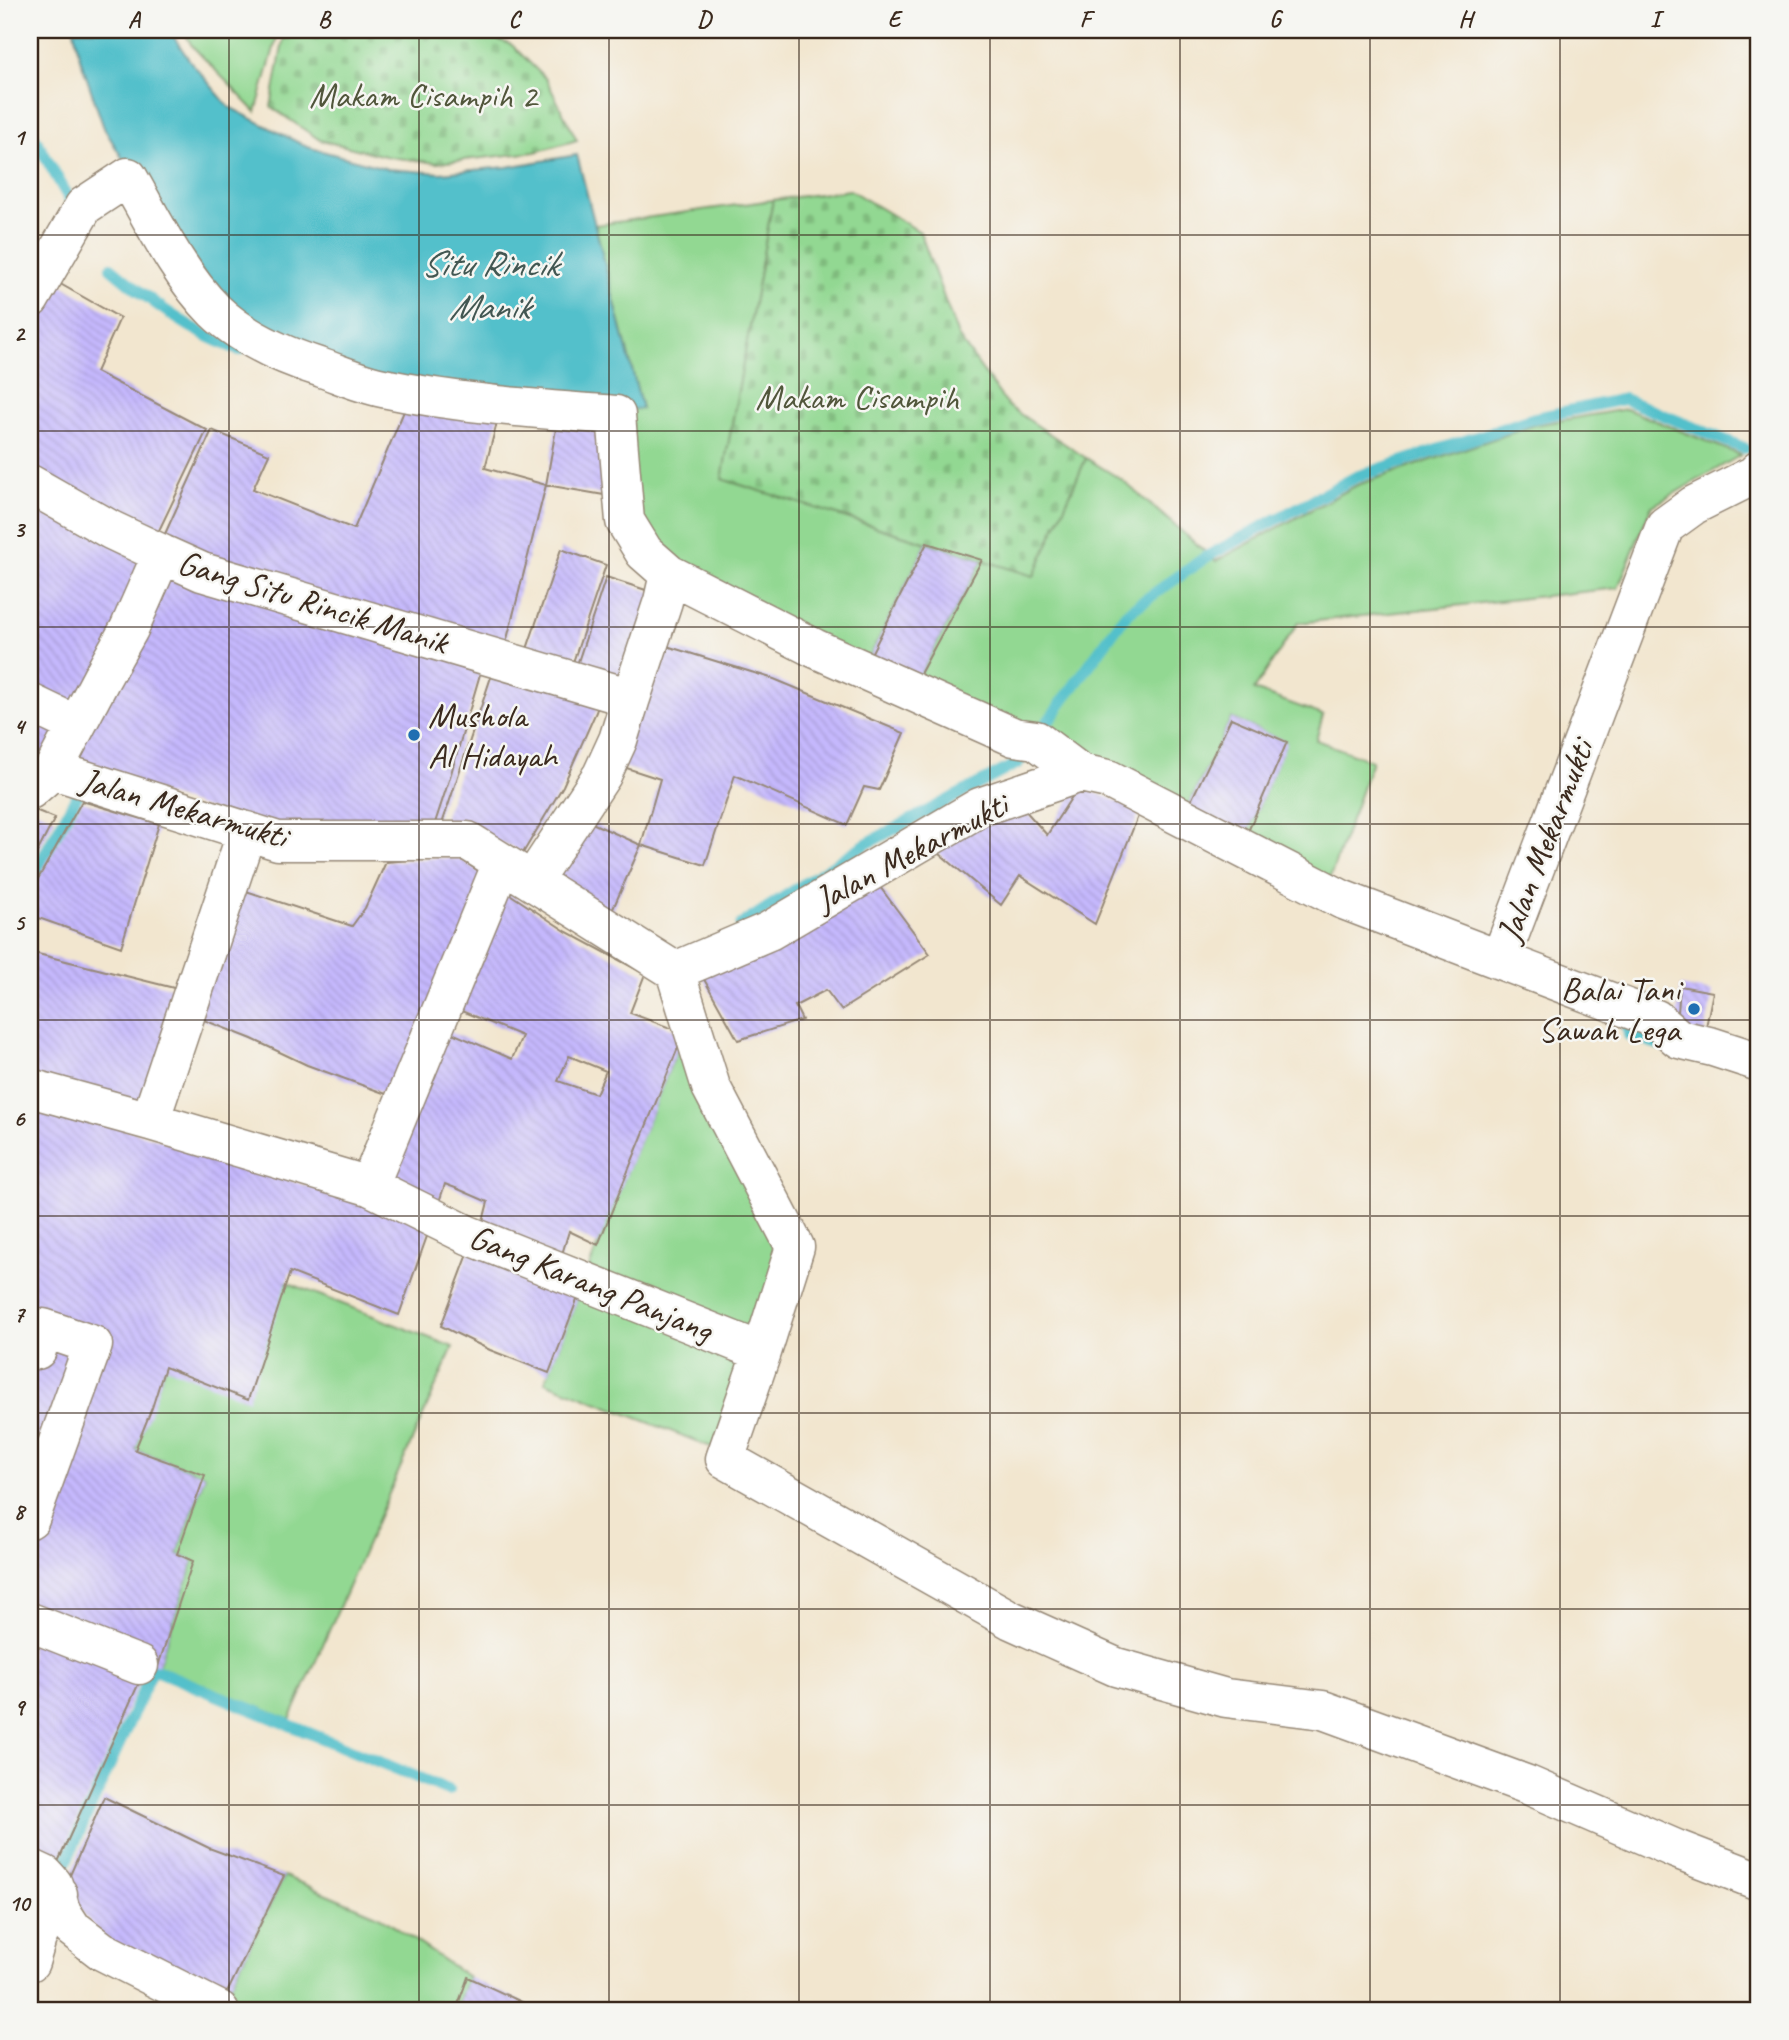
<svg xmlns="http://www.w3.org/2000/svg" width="1789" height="2040" font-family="Caveat,sans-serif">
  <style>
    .grass { fill: #92d892; stroke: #668158; stroke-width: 2 }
    .cemetery { fill: url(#cemetery-stones); stroke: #668158; stroke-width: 2 }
    .water { fill: #53c0cb; stroke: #477574; stroke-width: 2 }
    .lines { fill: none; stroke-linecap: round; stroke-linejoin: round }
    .stream { stroke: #53c0cb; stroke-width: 12 }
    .building { fill: url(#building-back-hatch); fill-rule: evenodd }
    .minor-casing { stroke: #968876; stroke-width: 41 }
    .minor { stroke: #fff; stroke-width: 38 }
    .grid { fill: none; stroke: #3b2a1e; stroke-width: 2; stroke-opacity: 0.55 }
    .poi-dot { fill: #1f6fb2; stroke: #f6f6f2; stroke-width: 2.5 }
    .labels { text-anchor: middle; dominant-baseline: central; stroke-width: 5; stroke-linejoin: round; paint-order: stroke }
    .park-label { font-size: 35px; fill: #51563b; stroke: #f6f6f2 }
    .street-label { font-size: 35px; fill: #3b2a1e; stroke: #f6f6f2 }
    .poi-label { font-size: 35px; fill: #3b2a1e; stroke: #f6f6f2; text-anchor: start }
    .water-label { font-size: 37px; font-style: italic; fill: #425752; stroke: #f6f6f2 }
    .neatline { fill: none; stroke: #3b2a1e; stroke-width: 2.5 }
    .grid-label { font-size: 23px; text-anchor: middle; font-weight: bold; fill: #3b2a1e }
  </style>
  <defs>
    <pattern id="cemetery-stones" width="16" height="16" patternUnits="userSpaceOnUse" patternTransform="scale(1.75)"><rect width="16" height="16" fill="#92d892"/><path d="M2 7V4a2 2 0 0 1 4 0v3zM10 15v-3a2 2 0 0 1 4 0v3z" fill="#7fba7d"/></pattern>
    <pattern id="building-back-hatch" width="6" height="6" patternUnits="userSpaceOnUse" patternTransform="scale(1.75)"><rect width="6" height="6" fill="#c5b8fd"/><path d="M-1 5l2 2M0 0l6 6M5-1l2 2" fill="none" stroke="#aa9ed8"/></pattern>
  </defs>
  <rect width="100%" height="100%" fill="#f6f6f2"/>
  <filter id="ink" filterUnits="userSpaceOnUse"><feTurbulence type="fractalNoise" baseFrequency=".0143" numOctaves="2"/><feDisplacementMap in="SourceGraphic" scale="14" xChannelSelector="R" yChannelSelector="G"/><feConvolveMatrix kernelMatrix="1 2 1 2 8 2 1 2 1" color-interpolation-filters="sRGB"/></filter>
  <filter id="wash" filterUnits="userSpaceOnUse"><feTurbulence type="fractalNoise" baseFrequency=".00686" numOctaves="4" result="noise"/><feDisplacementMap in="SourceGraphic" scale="28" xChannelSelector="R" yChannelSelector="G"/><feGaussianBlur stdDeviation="1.57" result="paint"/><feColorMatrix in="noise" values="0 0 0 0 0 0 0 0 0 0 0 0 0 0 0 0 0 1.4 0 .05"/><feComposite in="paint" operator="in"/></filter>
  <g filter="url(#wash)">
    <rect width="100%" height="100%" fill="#f2e6cf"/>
    <path class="grass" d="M183,30H279L256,112L192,46Z
      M773,200L722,479L927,543L866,664L663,561L635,519L626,409L642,408L595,225Z
      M1626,409L1741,455L1651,507L1618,588L1298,623L1254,690L1323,715L1316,740L1372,761L1327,886L1243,843L1286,742L1231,718L1186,811L915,683L982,560L1034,576L1086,458L1122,480L1216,561L1357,485L1535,425Z
      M684,1033L784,1248L716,1449L545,1382L612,1208Z
      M286,1282L453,1347L290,1720L158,1666L193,1561L177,1554L205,1475L135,1450L165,1367Z
      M284,1876L379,1916L468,1977L456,2010H256L222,2003Z"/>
    <path class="cemetery" d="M285,30H473L512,45L546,79L577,140L535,152L437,163L389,157L320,140L271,107Z
      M850,190L920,232L958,336L1008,406L1086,458L1034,576L722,479L773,200Z"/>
    <path class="water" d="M74,30H169L190,61L229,107L307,147L388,169L440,173L507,167L577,155L642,409L584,410L394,386L236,319L138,184L104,128L79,55Z"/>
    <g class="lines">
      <path class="stream" d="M30,130L75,209
        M111,268C150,301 192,333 240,350
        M30,881L80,790L88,793
        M741,925L866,844L1018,763L1127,613L1206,557L1356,477L1535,418L1624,399L1744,448
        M1626,1014L1629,1035L1668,1047
        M65,1864L153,1669L448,1790"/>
    </g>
    <g id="blocks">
      <path class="building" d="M48,277L120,318L96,372L207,430L153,543L30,478V312Z
        M407,404L499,415L485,468L546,485L504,651L160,545L212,430L269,454L253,489L354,529Z
        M557,423L601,428L604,495L546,485Z
        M30,490L155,557L74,719L30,697Z
        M927,543L982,560L915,683L866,664Z
        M561,549L606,565L570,671L525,655Z
        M167,565L483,664L450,777L433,829L269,828L67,763Z
        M606,577L661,595L630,690L575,671Z
        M660,644L774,679L904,733L879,790L864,787L847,825L735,775L705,865L641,845L660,779L614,764Z
        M495,665L601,696L596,712L563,786L523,853L511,846L440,830Z
        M45,714L72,727L30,779V740Z
        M1231,718L1287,742L1243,843L1186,811Z
        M1079,786L1140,811L1095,924L1020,876L1001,905L928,844L1016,800L1047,835Z
        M82,801L159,824L121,947L30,915V893Z
        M30,808L55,818L30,866Z
        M583,819L641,845L612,911L548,872Z
        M435,858L460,859L486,876L397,1098L307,1065L252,1039L191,1015L234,887L352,926L365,908L386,862Z
        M880,887L930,954L841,1010L826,990L795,1006L802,1020L738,1040L701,974Z
        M502,889L567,932L645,974L630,1013L684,1033L598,1245L569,1231L560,1261L481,1229L488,1202L458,1189L445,1184L436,1211L380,1182L443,1029L512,1059L522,1036L454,1008ZM569,1056L606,1071L596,1094L558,1081Z
        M30,952L186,991L147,1116L30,1081Z
        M1680,986L1713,992L1703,1042L1677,1026Z
        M30,1099L431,1225L399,1315L290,1272L248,1400L165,1367L152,1408L135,1450L205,1475L177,1554L193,1561L158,1666L104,1641L30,1613Z
        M471,1246L582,1287L549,1373L490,1350L441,1326Z
        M30,1631L142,1676L53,1873L30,1859Z
        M104,1797L209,1848L284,1876L222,2003L102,1937L64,1889Z
        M468,1977L539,2010H456Z"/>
    </g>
  </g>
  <g filter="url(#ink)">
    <use href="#blocks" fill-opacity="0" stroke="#968876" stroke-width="2"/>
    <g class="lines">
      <defs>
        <path id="minor" d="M30,299L84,206L128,177C153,221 179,275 215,311C244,339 284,356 322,368C342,375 362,384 383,388C460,404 538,409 616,415L625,521L644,552L669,574
          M30,484L111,530L162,554
          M631,698L663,601L669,574L814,648L1014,737L1036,740L1080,773
          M30,703L76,725
          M53,770L101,679L129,629L162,554L202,572L631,698L618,740L602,775L532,881
          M30,790L53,770L278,841H468L675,971L769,931L980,807L1080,773L1108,779L1341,899L1500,960L1665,526L1694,505L1754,475L1759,470
          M1500,960L1656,1019L1679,1039L1713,1047L1759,1062
          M30,1088L150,1121L369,1186L468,1235L762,1352L795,1247L711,1087L675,971
          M150,1121L247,831
          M369,1186L502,863
          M30,1348L37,1350L43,1328L93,1345L30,1519
          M762,1352L725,1459L1011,1620L1116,1667L1226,1698L1323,1710L1528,1785L1676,1849L1759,1881
          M30,1622L139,1665
          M30,1868L45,1875L53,1884L61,1911L72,1928L102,1951L219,2010
          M30,1962L37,1938L58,1894"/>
      </defs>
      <use href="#minor" class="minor-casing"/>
      <use href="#minor" class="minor"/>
    </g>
  </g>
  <path class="grid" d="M229,30V2010M419,30V2010M609,30V2010M799,30V2010M990,30V2010M1180,30V2010M1370,30V2010M1560,30V2010M30,235H1759M30,431H1759M30,627H1759M30,824H1759M30,1020H1759M30,1216H1759M30,1413H1759M30,1609H1759M30,1805H1759"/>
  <g class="poi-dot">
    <circle cx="414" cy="735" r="7"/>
    <circle cx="1694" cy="1009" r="7"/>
  </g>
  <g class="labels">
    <g class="park-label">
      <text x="423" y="95">Makam Cisampih 2</text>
      <text x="857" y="397">Makam Cisampih</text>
    </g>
    <g class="street-label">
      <text transform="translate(313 602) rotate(17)">Gang Situ Rincik Manik</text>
      <text transform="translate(184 808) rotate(16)">Jalan Mekarmukti</text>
      <text transform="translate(1545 841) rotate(-69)">Jalan Mekarmukti</text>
      <text transform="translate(911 852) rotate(-28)">Jalan Mekarmukti</text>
      <text transform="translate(591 1283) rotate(22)">Gang Karang Panjang</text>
    </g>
    <g class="poi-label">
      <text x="428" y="715">Mushola<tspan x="428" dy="40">Al Hidayah</tspan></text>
      <text x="1680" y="989" text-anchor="end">Balai Tani<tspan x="1680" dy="40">Sawah Lega</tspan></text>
    </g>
    <g class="water-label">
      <text x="489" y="263">Situ Rincik<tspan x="489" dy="43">Manik</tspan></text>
    </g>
  </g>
  <rect width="1789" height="2040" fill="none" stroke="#f6f6f2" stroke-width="77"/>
  <rect x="38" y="38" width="1712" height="1964" class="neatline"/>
  <g class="grid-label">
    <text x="134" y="27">A</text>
    <text x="324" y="27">B</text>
    <text x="514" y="27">C</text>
    <text x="704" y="27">D</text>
    <text x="894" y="27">E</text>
    <text x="1085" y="27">F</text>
    <text x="1275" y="27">G</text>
    <text x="1465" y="27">H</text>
    <text x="1655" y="27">I</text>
    <text x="19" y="145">1</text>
    <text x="19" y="341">2</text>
    <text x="19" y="537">3</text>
    <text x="19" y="734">4</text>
    <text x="19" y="930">5</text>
    <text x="19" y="1126">6</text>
    <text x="19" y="1322">7</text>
    <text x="19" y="1519">8</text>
    <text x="19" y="1715">9</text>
    <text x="19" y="1911">10</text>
  </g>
</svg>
